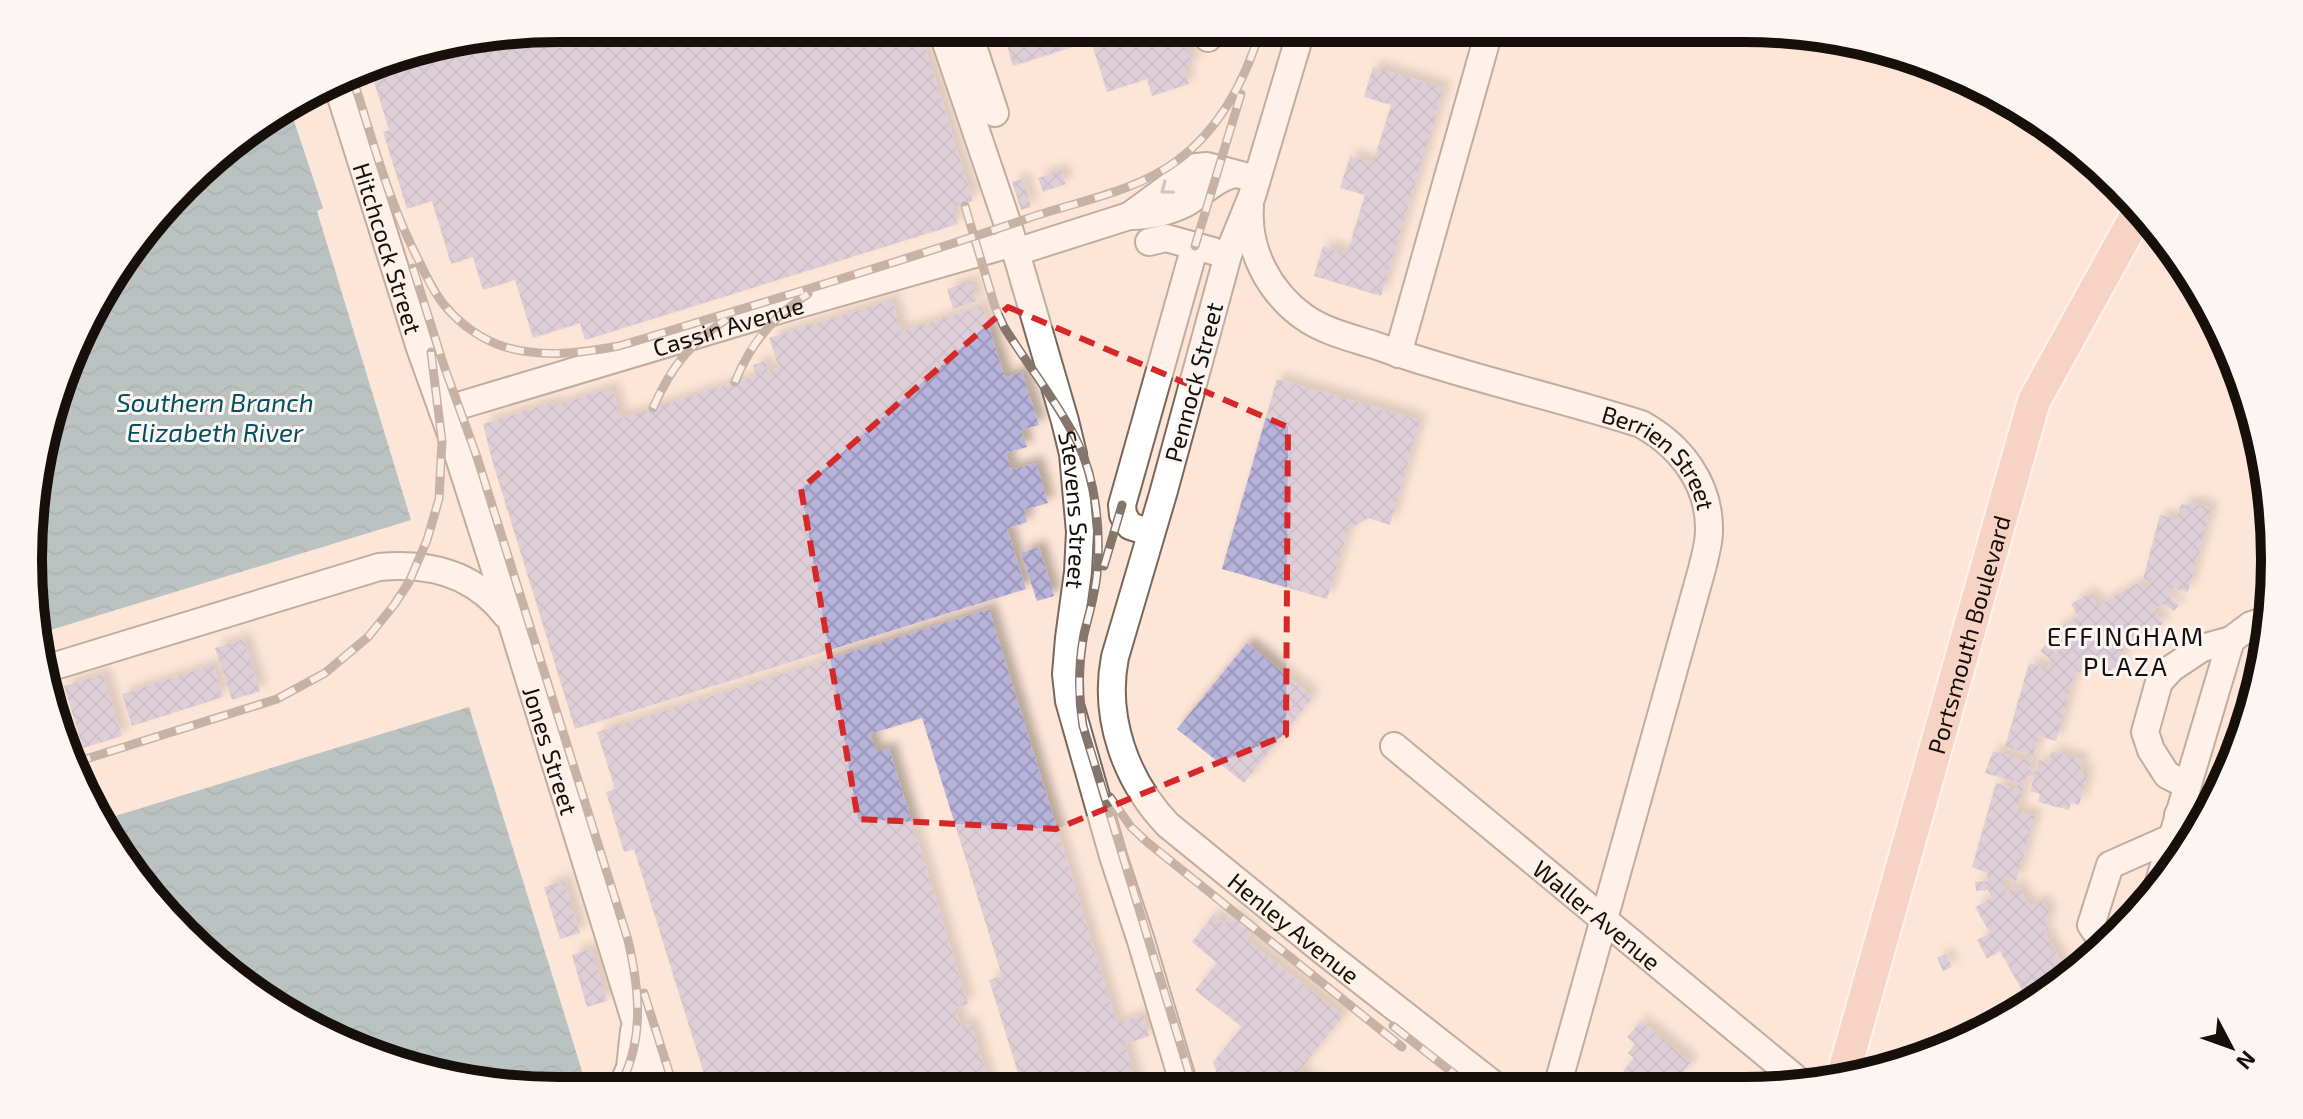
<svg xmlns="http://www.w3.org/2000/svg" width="2303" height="1119" font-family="'Exo 2',sans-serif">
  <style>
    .water { fill: url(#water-waves) }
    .building { fill: url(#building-cross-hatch); filter: url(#shadow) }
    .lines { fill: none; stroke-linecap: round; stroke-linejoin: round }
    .minor-casing { stroke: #7a665a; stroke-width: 30 }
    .major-casing { stroke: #fff; stroke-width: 36 }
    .minor { stroke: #fff; stroke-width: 26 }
    .major { stroke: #f0bdb2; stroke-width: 32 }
    .rail-casing { stroke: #85766c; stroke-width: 9 }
    .rail { stroke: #fbf6f4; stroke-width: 6; stroke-dasharray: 18; stroke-linecap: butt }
    .oneway { stroke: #a29f9d }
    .marked { fill: none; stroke: #d62828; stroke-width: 6; stroke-dasharray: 16 10; stroke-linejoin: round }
    .labels { text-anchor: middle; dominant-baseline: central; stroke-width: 6; stroke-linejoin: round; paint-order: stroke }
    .street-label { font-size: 24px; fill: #160f0a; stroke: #fbf6f4 }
    .water-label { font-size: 26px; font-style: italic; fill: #04505f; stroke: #fbf6f4 }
    .neighbourhood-label { font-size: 26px; letter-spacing: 2px; fill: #160f0a; stroke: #fbf6f4 }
    .rim { fill: none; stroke: #160f0a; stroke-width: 10 }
  </style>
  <defs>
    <pattern id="water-waves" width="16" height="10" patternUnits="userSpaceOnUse" patternTransform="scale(2)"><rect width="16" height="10" fill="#699aa7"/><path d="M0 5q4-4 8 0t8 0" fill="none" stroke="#557c86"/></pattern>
    <pattern id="building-cross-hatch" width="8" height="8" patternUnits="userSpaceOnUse" patternTransform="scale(2)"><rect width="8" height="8" fill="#b6b2da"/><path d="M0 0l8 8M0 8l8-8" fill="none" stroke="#9c98ba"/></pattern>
    <filter id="shadow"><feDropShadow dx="7" dy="-7" stdDeviation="4" flood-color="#0004"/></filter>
  </defs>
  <rect width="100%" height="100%" fill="#fde5d7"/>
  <path class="water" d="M290,109L323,208L317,211L411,520L34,635L33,629L38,455L69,356L117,265L236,138Z
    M469,707L586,1084L579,1091H559L455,1081L356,1050L209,959L138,883L99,821Z"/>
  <path class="building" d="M560,28H919L973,201L952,207L958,224L585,340L580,323L533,338L515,280L483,290L473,257L451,264L432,201L407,209L383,132L389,130L370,69L413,56L412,53Z
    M1002,28H1181L1193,65L1184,68L1189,84L1152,96L1147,79L1107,92L1091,41L1013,66Z
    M1373,67L1444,88L1381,296L1314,276L1323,246L1347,253L1365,195L1340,188L1350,156L1373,163L1391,105L1364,97Z
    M1061,170L1066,184L1043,192L1038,178Z
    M1023,179L1031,207L1021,210L1012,182Z
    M971,281L977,301L953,309L947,289Z
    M892,300L901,332L982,306L1005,378L1022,372L1039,425L1021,430L1027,447L1006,453L1011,470L1036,463L1048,503L1024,510L1027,522L1007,529L1026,589L575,729L492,460L483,424L552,403L553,406L612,388L621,418L756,376L753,365L765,361L768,371L779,368L769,338Z
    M1277,379L1420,420L1390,525L1368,518L1348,530L1327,599L1222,569Z
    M2189,502L2211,508L2188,592L2172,588L2169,597L2179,605L2174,611L2163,604L2154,609L2163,624L2125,645L2119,665L2106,673L2099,660L2074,675L2056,741L2039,736L2029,770L2036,771L2039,760L2048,763L2052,751L2082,760L2079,771L2088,773L2079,805L2071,802L2069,810L2038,802L2040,794L2030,791L2034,777L2027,776L2017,811L2035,816L2016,881L2003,877L2005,892L2017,885L2029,906L2043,901L2049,913L2044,932L2066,971L2051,979L2055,988L2023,1007L2025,998L2033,1000L2031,990L2024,994L2000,951L1987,959L1977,940L1990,933L1975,907L1992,898L1988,890L1976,891L1975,882L1988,881L1987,873L1972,867L1996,783L2017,789L2019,783L1985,773L1993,751L2026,760L2029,754L2005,747L2029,663L2048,668L2050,659L2040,651L2045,645L2055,652L2063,648L2053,631L2078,617L2071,604L2090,593L2097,606L2140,582L2144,589L2151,582L2143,579L2160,515L2177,519L2181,504L2188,506Z
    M1039,547L1054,596L1037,601L1021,553Z
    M989,609L1117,1023L1143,1015L1149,1036L1125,1044L1138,1089H1023L989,980L1002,976L922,718L870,734L876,752L889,748L968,1004L955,1008L961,1027L971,1024L989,1083L979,1086L980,1089L709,1090L634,849L624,852L606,792L615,789L597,732Z
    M244,639L260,691L232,700L215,648Z
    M1247,643L1313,697L1244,783L1177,729Z
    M213,665L223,697L132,726L122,694Z
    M103,674L122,736L83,748L64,686Z
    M564,881L580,933L560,939L544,887Z
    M1214,914L1225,923L1231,915L1252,932L1246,939L1343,1016L1299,1071L1320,1088L1233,1089L1218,1076L1213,1062L1242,1027L1195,990L1217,963L1192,942Z
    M591,948L607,1001L587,1007L572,955Z
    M1946,954L1952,967L1943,971L1937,958Z
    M1641,1021L1691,1062L1678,1078L1670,1071L1663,1080L1657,1075L1646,1087H1642L1623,1071L1634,1058L1628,1053L1635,1044L1627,1037Z"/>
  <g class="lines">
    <defs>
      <g id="minor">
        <path id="s1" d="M941,28L1008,225L1065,421L1073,454L1080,532L1078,572L1069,638L1066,674L1069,701L1113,856L1141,941L1185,1089"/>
        <path d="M967,28L995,113"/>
        <path d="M1205,28L1208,38"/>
        <path id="s2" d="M1302,28L1252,196L1228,255L1163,494L1115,657C1103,718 1126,781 1168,825L1323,951L1498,1088"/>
        <path id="s3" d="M337,84L420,348L456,448L500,585L657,1091"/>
        <path d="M1236,174C1216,177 1203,193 1186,203C1168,212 1148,216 1129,216L1196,167L1207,166L1256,179"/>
        <path id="s4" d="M1250,207C1247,250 1269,292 1304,317C1325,332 1353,338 1377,346C1464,377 1554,396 1641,424C1681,446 1710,484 1709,531C1709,544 1705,556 1702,569L1557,1087"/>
        <path d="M1149,242L1166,238L1213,251"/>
        <path d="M1016,252L1129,216"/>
        <path d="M1398,354L1490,28"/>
        <path id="s5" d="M443,412L458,406L789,307L1013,243"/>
        <path d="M1151,533L1130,526L1123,515L1122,505L1195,246"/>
        <path d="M45,669L379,567C428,562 475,574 506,615"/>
        <path id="s6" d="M1394,746L1800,1082"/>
        <path d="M2187,785L2167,775L2151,750L2145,732L2159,682L2172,668L2202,648L2231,640"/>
        <path d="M2194,833L2178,815L2209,807"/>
        <path d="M2156,892L2231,640L2251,625L2269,619"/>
        <path d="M2104,944L2091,925L2110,865L2171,838"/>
        <path d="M620,1091L630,1068L634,1031"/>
      </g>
      <g id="major">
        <path id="s7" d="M1842,1079L2034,401L2140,209"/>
      </g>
    </defs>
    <use href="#minor" class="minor-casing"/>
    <use href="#major" class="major-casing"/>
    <use href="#minor" class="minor"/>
    <use href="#major" class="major"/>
    <defs>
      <path id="rail" d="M352,76C372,137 388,201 418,259C426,275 433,292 445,306C460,324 482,340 505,347C544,358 580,353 619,346C755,305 891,265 1026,219C1077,201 1134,193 1178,160C1221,128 1246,78 1261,28
        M965,206L995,307L1004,327C1027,364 1058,403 1077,441C1096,480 1101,531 1097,574C1095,594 1089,614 1084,634C1078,666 1078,695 1083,726L1194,1089
        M1195,246L1241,94
        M413,268L444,366L477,457L628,940C640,992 645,1043 617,1091
        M735,382C750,344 773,316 808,294
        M653,408C671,367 690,343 727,319
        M1104,566L1122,505
        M73,763L277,699L325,673L368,637L394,605L409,582L427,540L439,499L442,441L431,352
        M1110,797L1131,827L1147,842L1402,1047
        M644,993L675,1091
        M1393,1026L1472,1088"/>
    </defs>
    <use href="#rail" class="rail-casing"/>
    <use href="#rail" class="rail"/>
  </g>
  <defs><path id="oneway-chevron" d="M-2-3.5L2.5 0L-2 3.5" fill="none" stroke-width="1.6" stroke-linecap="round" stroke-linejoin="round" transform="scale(2)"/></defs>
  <use class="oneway" href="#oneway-chevron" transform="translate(1166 189) rotate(143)"/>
  <path d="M0 0H2303V1119H0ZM1008,307L1288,427L1286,735L1056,829L858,819L801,489Z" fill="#fde5d7" fill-opacity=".55" fill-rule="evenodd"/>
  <path class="marked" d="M1008,307L1288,427L1286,735L1056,829L858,819L801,489Z"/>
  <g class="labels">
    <g class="street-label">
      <text stroke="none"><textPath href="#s3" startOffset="172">Hitchcock Street</textPath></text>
      <text stroke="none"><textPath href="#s5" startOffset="298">Cassin Avenue</textPath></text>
      <text transform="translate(1193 382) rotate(-75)">Pennock Street</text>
      <text stroke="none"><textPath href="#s4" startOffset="518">Berrien Street</textPath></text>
      <text stroke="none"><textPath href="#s1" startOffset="502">Stevens Street</textPath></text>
      <text stroke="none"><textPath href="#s7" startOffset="462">Portsmouth Boulevard</textPath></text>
      <text stroke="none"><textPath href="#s3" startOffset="700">Jones Street</textPath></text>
      <text stroke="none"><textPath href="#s6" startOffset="264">Waller Avenue</textPath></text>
      <text stroke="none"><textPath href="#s2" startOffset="1002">Henley Avenue</textPath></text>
    </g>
    <g class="water-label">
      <text x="215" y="401">Southern Branch<tspan x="215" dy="30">Elizabeth River</tspan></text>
    </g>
    <g class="neighbourhood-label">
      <text x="2126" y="635">EFFINGHAM<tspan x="2126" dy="30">PLAZA</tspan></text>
    </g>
  </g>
  <path d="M0 0H2303V1119H0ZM559 42H1744A517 517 0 0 1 2261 559V560A517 517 0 0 1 1744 1077H559A517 517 0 0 1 42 560V559A517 517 0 0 1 559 42Z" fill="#fbf6f4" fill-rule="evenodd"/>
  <path class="rim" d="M559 42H1744A517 517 0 0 1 2261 559V560A517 517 0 0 1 1744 1077H559A517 517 0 0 1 42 560V559A517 517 0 0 1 559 42Z"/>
  <g transform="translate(2231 1047) rotate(131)" stroke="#fbf6f4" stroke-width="6" paint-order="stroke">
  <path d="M0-6L14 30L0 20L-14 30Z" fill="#160f0a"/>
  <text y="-12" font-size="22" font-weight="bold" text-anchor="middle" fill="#160f0a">N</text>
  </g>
</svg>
